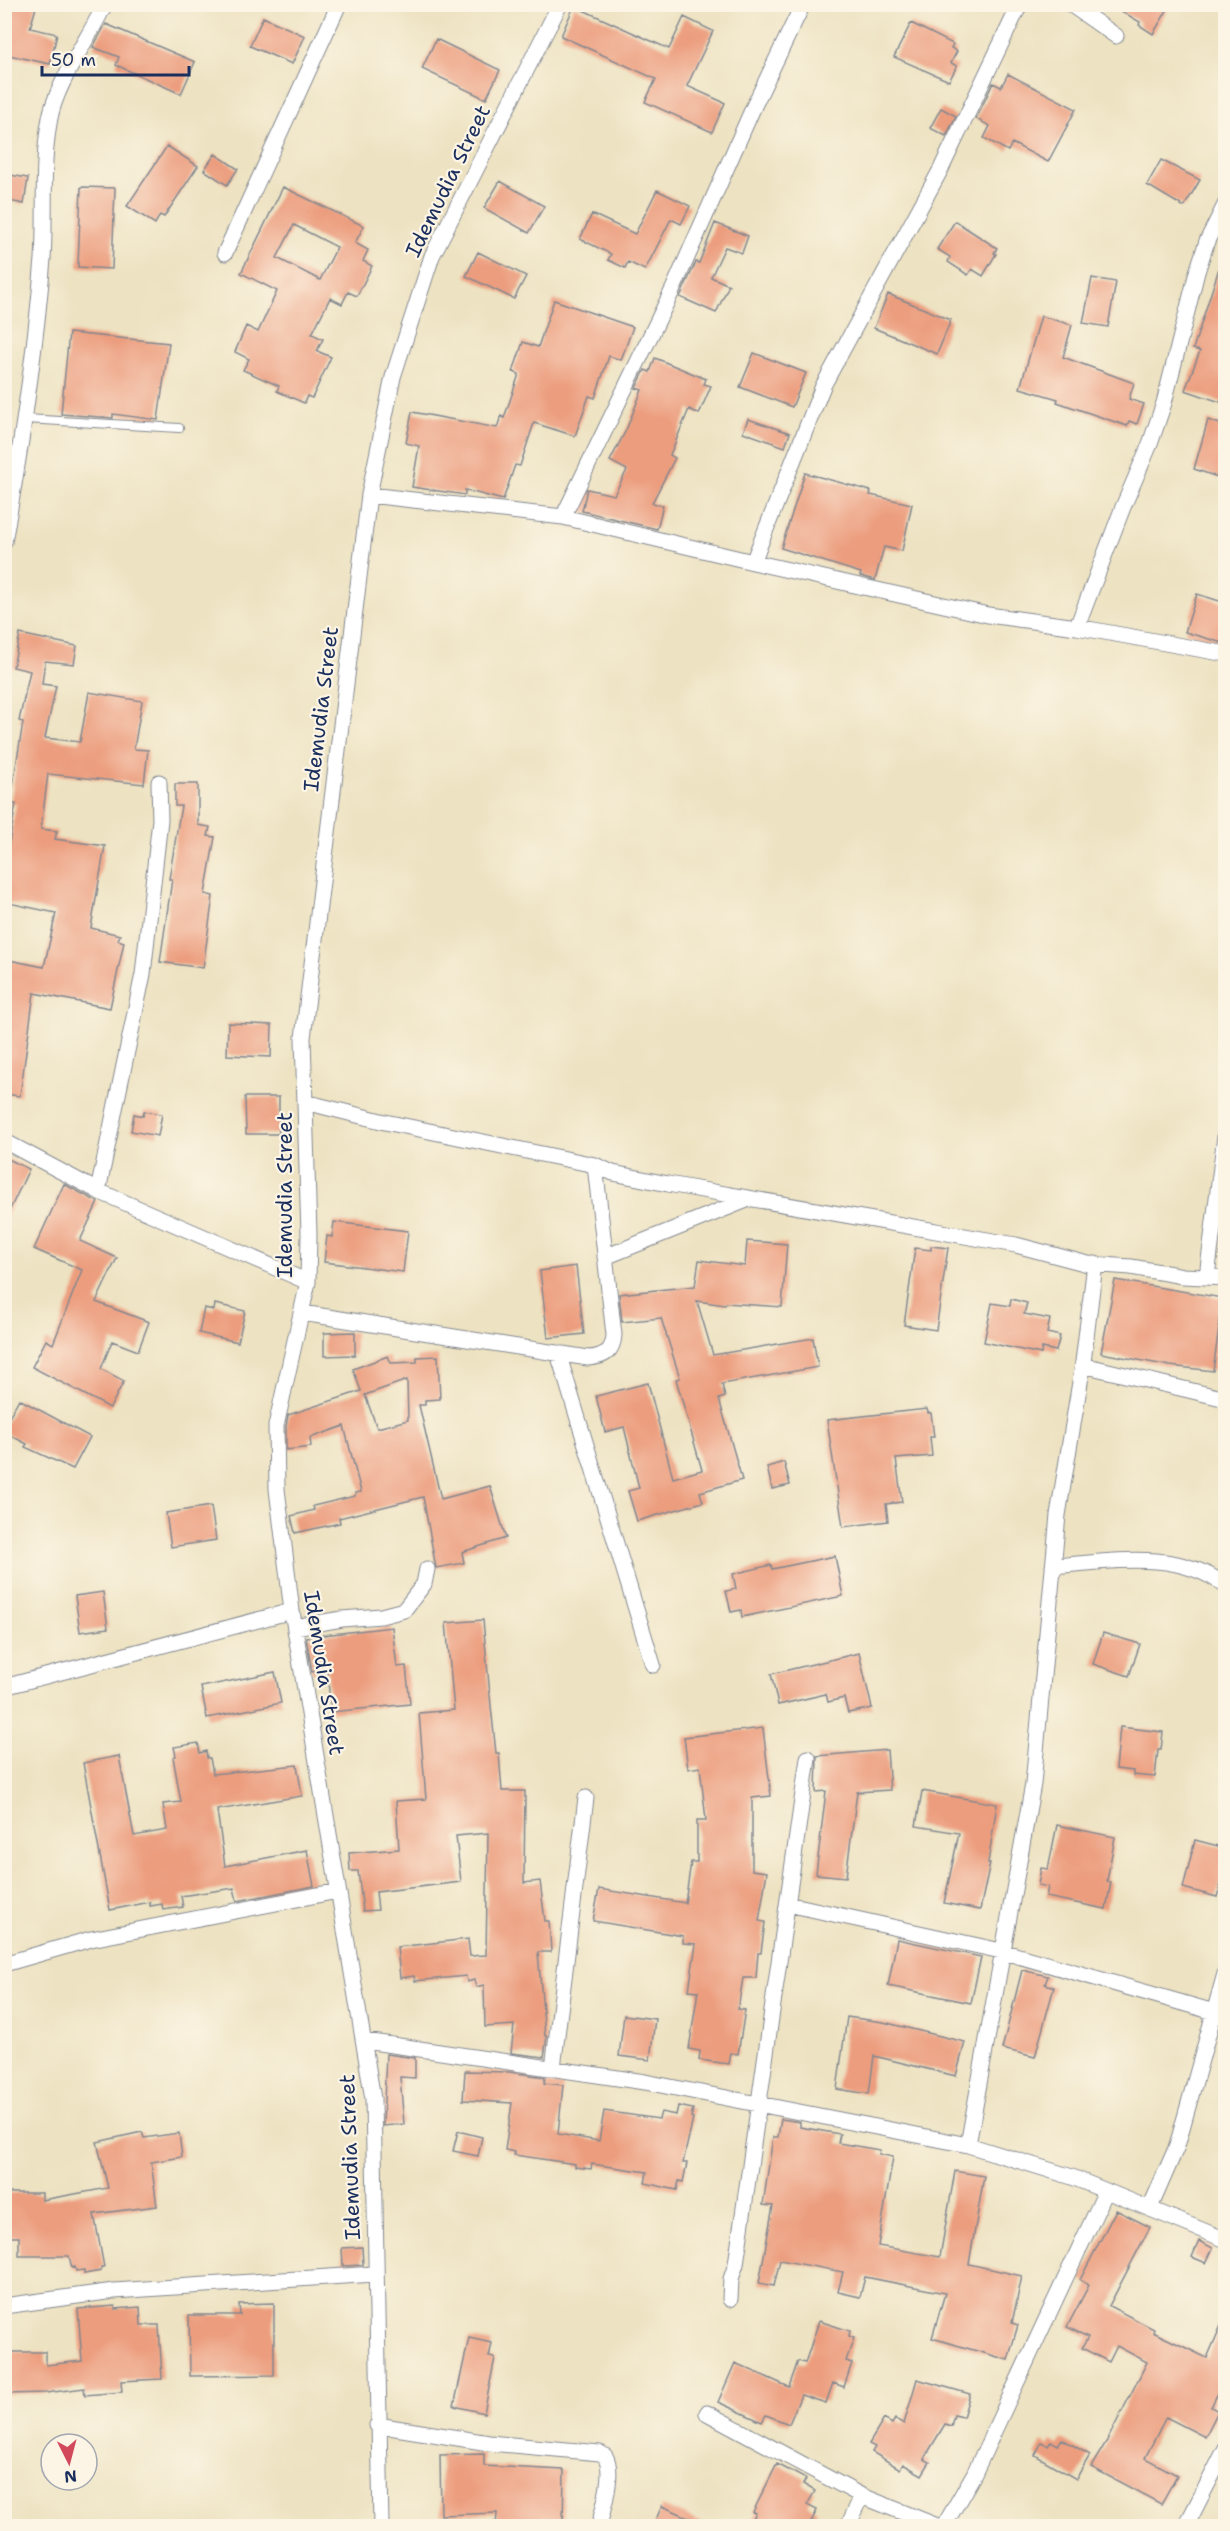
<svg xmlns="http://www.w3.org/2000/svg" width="1230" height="2531" font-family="'Shantell Sans',sans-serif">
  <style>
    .building { fill: #ec9d7e; fill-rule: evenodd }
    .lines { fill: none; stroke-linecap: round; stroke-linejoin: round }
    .lane-casing { stroke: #848890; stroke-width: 10 }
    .street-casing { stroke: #848890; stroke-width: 17 }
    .lane { stroke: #fff; stroke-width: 8 }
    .street { stroke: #fff; stroke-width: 15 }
    .labels { text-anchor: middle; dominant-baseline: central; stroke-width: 4.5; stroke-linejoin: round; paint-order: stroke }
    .street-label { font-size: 21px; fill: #1b2f5e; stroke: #fcf5e5 }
  </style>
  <rect width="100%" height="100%" fill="#fcf5e5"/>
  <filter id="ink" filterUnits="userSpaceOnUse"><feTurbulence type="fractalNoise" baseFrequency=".0167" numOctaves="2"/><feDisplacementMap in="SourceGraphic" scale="12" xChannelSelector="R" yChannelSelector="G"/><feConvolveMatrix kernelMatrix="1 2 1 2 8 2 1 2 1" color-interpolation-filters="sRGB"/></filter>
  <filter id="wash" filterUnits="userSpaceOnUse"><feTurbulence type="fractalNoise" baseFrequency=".008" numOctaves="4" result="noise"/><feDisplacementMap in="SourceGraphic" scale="24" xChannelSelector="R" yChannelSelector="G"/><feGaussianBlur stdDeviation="1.35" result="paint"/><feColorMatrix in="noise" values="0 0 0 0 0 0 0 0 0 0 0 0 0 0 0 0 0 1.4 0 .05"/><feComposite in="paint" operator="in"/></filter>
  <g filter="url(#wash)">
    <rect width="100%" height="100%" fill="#ede2c1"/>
    <g id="blocks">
      <path class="building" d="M4,4H37L30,28L57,34L50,64L4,54Z
        M1109,4H1171L1153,34L1139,25L1140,22Z
        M574,6L669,49L684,17L713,31L687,86L725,103L712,132L645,102L656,79L561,36Z
        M263,17L305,36L292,64L250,46Z
        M911,23L953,44L951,48L957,51L951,63L957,66L949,81L894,57Z
        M106,24L195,62L181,94L116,65L119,57L93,47Z
        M436,39L500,70L486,99L422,69Z
        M1008,74L1076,109L1048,162L1012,143L1008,151L984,138L990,126L976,119L993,83L1001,87Z
        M941,108L956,116L946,136L930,128Z
        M167,146L198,166L164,217L160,215L155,224L127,206Z
        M215,154L238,169L227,185L204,170Z
        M1161,160L1200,180L1184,207L1147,185Z
        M4,174L28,178L24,204L4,200Z
        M500,181L544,206L529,233L484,208Z
        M81,187L115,188L112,269L78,267Z
        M283,187L364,226L355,243L368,250L363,261L372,266L357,296L348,292L342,304L330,298L312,334L323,339L317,351L331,357L312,398L307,396L304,403L277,391L279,386L243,370L249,359L235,352L246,326L258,332L277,291L241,273ZM294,225L337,247L320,280L277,258Z
        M657,190L690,206L681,224L671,219L645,270L628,262L625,268L608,260L611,254L580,239L592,214L635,234Z
        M955,221L997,248L994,253L996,254L983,276L972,269L968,275L948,262L950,257L937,249Z
        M715,223L748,236L742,253L725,247L711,277L729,285L716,313L680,297L696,262L699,263Z
        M478,252L526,276L514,299L466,276Z
        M1223,256H1226V404L1185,390L1200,351L1193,349Z
        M1092,278L1116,282L1108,327L1083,323Z
        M888,294L951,320L937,354L874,328Z
        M554,300L633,327L621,360L609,356L595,398L589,396L575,436L534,423L520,466L515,465L503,500L465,490V495L412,487L419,446L406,443L412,412L497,428L501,416L504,418L519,374L513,372L523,342L538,347Z
        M1041,316L1072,325L1063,357L1134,383L1129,399L1144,404L1137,424L1129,421L1127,426L1057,402L1058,399L1020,388Z
        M69,333L169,343L158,420L113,414V418L61,414Z
        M754,353L806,373L792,407L740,387Z
        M655,358L706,379L704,384L711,386L699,414L689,409L670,455L675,458L652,503L663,505L657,529L582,511L587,489L614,495L627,470L610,461L626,430L642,390L636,388L645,370L650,372Z
        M748,419L790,433L785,447L743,432Z
        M1208,420L1226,426V480L1194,469Z
        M805,473L871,491L870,495L912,504L902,551L884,547L875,580L860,576L861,573L781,548Z
        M1197,594L1226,603V644L1185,632Z
        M20,634L77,646L74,664L45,661L42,684L56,686L45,738L80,742L89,692L142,701L134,749L148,750L144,784L48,774L41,829L57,831L55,839L105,846L91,928L120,935L118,940L124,942L110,1008L34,993L20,1096L4,1094V959L44,967L56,913L4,902V871L16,804H10L23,722L19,721L30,671L13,667Z
        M175,784H198V825L210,827L208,836L215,837L205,894L213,896L203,968L160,962L172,879H169L181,806H175Z
        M228,1023L272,1025L271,1057L227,1055Z
        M245,1097H279V1134H246Z
        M144,1111L162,1114L158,1136L131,1131L134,1114L143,1116Z
        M4,1157L29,1169L4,1222Z
        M64,1184L98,1202L80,1241L117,1258L96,1302L149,1322L138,1351L112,1341L101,1369L124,1381L110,1408L32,1367L46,1340L53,1344L82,1270L34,1249Z
        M334,1222L408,1231L403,1272L324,1262L327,1236L332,1237Z
        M747,1241L787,1244L782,1307L726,1303L725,1305L697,1301L713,1355L813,1338L818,1367L722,1384L725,1397L719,1399L742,1480L700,1492L703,1502L637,1521L628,1491L639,1488L624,1427L605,1432L596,1396L648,1383L673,1478L702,1470L676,1379L680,1378L661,1318L622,1322L619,1294L695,1286L699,1260L745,1266Z
        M931,1246L948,1248L936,1330L904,1325L915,1248L931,1250Z
        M576,1266L584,1334L548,1338L540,1271Z
        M1115,1280L1223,1298L1213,1371L1170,1366L1101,1353Z
        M1011,1299L1027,1303L1024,1314L1050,1319L1047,1333L1060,1336L1056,1351L1042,1348L1041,1354L984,1342L992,1303L1010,1306Z
        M215,1304L245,1311L238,1342L199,1333L204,1308L214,1310Z
        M355,1332V1355L324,1356V1333Z
        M388,1356L391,1363L417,1362V1357L438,1356L440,1399L425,1400V1405H419L441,1499L490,1486L506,1538L462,1552L464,1563L436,1568L423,1497L339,1518L340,1523L295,1533L291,1516L314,1510L313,1506L355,1496V1493L361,1492L344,1426L310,1438L311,1447L286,1450V1427L288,1415L361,1391L353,1369ZM407,1380L408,1420L377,1428L365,1395Z
        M19,1399L90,1437L73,1469L25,1447L27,1444L4,1432V1426Z
        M927,1409L928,1413H931L934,1437H930L932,1456L896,1459L902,1502L886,1504L888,1521L843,1527L827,1420Z
        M784,1462L790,1485L772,1489L767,1467Z
        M211,1506L216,1540L171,1547L166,1513Z
        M835,1556L843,1596L742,1617L741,1610L731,1612L726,1591L736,1589L733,1574L771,1565L772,1569Z
        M103,1592L108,1628L80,1632L75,1596Z
        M483,1620L491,1706L496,1753H499L502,1791H525L524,1883L540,1881L545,1921H549L551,1952H538L545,2036H547L544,2057L511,2053L514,2025L485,2027L484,1985L476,1987L474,1980L467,1982L466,1976L415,1981L414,1976L400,1978L397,1947L468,1939L470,1956L486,1955L488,1833L456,1836L461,1882L376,1892L378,1910L363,1911L358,1871H350L349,1853L399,1849L396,1801L426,1799L419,1713L454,1710L446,1623Z
        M392,1627L397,1667L406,1666L410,1704L331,1712L327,1670L312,1672L306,1637Z
        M1103,1633L1140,1644L1129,1676L1093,1664Z
        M859,1653L872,1708L848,1713L844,1698L828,1702L826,1694L778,1705L771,1674Z
        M275,1672L281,1703L207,1718L201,1687Z
        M1120,1727L1163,1732L1161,1750H1158L1155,1777L1133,1775V1771L1116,1769Z
        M763,1728L771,1796L752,1798V1870L767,1872L759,1921L765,1922L761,1953H758L756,1978H743L738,2009L745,2010L738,2054L731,2053L729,2064L699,2060L700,2051L689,2049L698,1991L689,1990L696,1944L683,1943V1936L593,1921L599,1889L685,1903L691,1862H697V1820H706L700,1767L688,1769L684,1737Z
        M198,1743L200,1753L206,1751L207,1758H210L213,1774L297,1765L302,1796L217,1810L225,1866L307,1850L314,1886L237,1901L234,1888L181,1896L183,1907L163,1910L162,1904L150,1906V1902L110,1910L83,1763L119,1756L134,1836L167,1830L163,1804L181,1802L173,1757L176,1756L174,1747Z
        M887,1750L890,1790L857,1792L846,1877L816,1874L826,1791L816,1792L817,1756Z
        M922,1791L997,1804L988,1863H990L980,1910L944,1903L959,1833L916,1826Z
        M1057,1825L1115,1837L1107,1881L1111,1882L1106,1909L1046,1897L1048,1887L1038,1885L1041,1868L1048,1869Z
        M1195,1840L1226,1848V1865L1217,1897L1183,1888Z
        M897,1939L981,1957L971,2003L888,1986Z
        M1022,1970L1048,1976L1045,1984L1054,1987L1035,2057L1002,2049Z
        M624,2015L655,2019L650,2060L619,2056Z
        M847,2017L883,2022L965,2042L956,2076L874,2056L869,2094L837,2089Z
        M386,2054L415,2058V2078L400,2077L404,2124L383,2126Z
        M465,2071L509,2072L545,2077L544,2083L563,2085L558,2134L599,2141L604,2111L659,2119L661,2112L676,2115L678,2106L693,2109L691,2117L693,2118L683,2163H687L683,2182L679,2181L677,2190L645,2183L647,2172L592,2164L591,2169L575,2167V2164L514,2155L515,2152L505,2150L512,2103L463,2100Z
        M781,2119L800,2122V2127L840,2134L838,2143L880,2150L879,2154L893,2157L878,2246L940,2257L955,2171L984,2176L969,2264L1022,2276L1012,2323L1018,2325L1008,2360L932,2338L945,2293L865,2277L860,2297L838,2292L843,2272L780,2260L774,2286L759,2283L773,2206L763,2205L773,2137H778Z
        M458,2131L482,2137L478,2156L453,2151Z
        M142,2132L144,2138L179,2133L182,2157L151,2162L157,2206L94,2214L104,2267H101V2271L84,2274V2270L76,2271L75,2267L72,2268L69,2256H19V2237H5V2193H42V2200L108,2188L97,2142Z
        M1116,2210L1150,2227L1109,2306L1154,2329L1153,2332L1207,2358L1226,2314V2377L1211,2407L1218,2411L1205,2437L1166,2417L1145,2458L1177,2475L1161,2504L1091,2467L1108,2439L1147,2362L1117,2346L1109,2362L1082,2348L1088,2337L1067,2327L1089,2285L1080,2280Z
        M1199,2241L1213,2248L1206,2263L1192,2257Z
        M362,2247L363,2265L343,2266L342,2248Z
        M274,2303V2375L190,2376L189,2315H240L239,2304Z
        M115,2306V2309L140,2307L141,2325H159L162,2379L121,2381L122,2392L85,2395L84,2388L46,2393L4,2394V2352H46V2365L82,2361L78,2309Z
        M819,2321L850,2331L849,2336L854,2338L846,2361L852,2363L844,2387L833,2383L826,2403L801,2395L789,2424L766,2415L762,2422L718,2402L735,2363L789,2387L798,2361L805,2363Z
        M469,2338L492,2343L489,2357L495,2358L484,2413L454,2406Z
        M917,2379L970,2394L963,2417L954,2415L951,2426L945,2424L924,2459L930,2462L922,2475L903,2464L900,2469L872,2452L875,2447L869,2444L884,2419L892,2424L895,2419L904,2424Z
        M1062,2439L1090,2455L1076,2479L1035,2455L1042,2442L1048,2446L1051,2441L1058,2445Z
        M484,2454V2466L564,2470L563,2526H496L497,2513L441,2515L440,2455Z
        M777,2464L806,2479L803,2484L815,2491L807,2505L817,2510L809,2526H750L756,2513L753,2512Z
        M662,2506L709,2526H653Z"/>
    </g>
  </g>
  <g filter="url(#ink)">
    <use href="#blocks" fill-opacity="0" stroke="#848890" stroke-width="1.5"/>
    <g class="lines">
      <defs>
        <path id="lane" d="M26,419L179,428"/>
        <path id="street" d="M1070,4L1116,36
          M225,253L339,4
          M369,495L563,517L674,287L753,108L803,4
          M563,517L753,562L823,386L941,169L1020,4
          M4,542C21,448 35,355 43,259C46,213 41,164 50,118C56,84 89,38 105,4
          M753,562L988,615L1077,627L1226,654
          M1077,627L1123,507L1150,444L1164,403L1197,272L1207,241L1226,203
          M305,1102L385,1122L595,1165
          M4,1141L98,1191L143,974L160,820L159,782
          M98,1191L308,1282
          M605,1257L749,1199
          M1207,1276L1226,1128
          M302,1313L588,1358C604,1357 613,1352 614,1335L595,1165L613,1173L668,1184L1016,1245L1088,1264L1131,1267L1183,1276L1226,1278
          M558,1353L653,1665
          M1083,1365L1226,1399
          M1053,1566C1111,1562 1176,1548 1226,1586
          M295,1627L342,1619L381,1616L404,1610L424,1584L427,1569
          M4,1687L292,1611
          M788,1904L1001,1951L1214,2012L1226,2017
          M4,1964L91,1939L338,1891
          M365,2041L645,2082L968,2145L1072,2177L1226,2240
          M553,2068L586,1798
          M968,2145L1033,1784L1058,1515L1082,1370L1095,1264
          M1150,2208L1177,2146L1226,1970
          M730,2299L731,2279L736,2264L808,1758
          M4,2306L114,2291L375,2274
          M707,2413L862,2496L937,2526
          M377,2425L489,2443L600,2453L605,2456C615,2471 603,2509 599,2526
          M381,2526L373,2099L292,1611L277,1489L276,1426L308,1282L309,1235L303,1038L369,495L393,377L432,256L560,4
          M848,2526L862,2496
          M944,2526L974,2474L1106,2191
          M1186,2526L1226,2448"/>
      </defs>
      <use href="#lane" class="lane-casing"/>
      <use href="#street" class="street-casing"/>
      <use href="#lane" class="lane"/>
      <use href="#street" class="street"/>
    </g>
  </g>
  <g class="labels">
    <g class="street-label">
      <text transform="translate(448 181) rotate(-64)">Idemudia Street</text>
      <text transform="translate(321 709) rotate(-83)">Idemudia Street</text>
      <text transform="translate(285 1195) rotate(-90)">Idemudia Street</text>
      <text transform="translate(324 1673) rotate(81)">Idemudia Street</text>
      <text transform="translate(350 2157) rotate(-92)">Idemudia Street</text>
    </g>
  </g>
  <rect width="1230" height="2531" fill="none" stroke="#fcf5e5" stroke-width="24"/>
  <g transform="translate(69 2462) rotate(174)"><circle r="28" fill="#fcf5e5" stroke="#a2a6af" stroke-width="1.5"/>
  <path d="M0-4.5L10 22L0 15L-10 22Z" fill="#d1495b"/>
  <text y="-9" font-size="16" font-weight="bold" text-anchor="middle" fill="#1b2f5e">N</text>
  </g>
  <path d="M42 66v9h147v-9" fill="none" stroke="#1b2f5e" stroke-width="3"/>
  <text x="51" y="66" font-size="18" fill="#1b2f5e" stroke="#fcf5e5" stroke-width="4.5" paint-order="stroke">50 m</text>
</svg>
